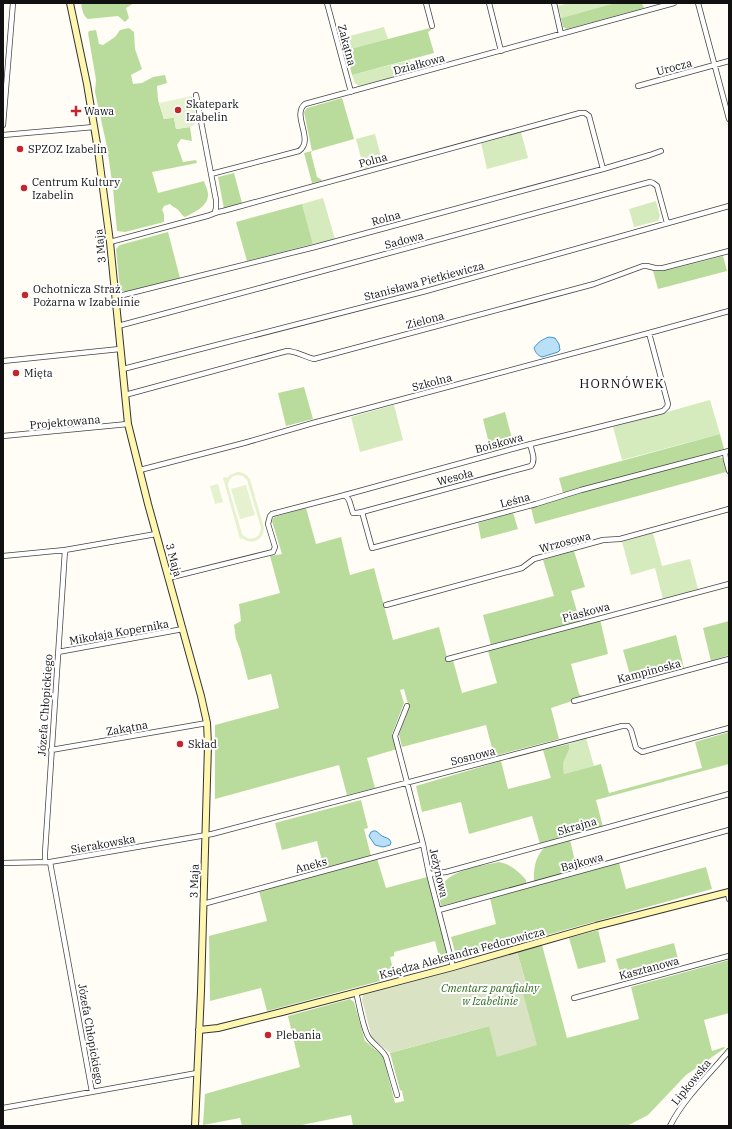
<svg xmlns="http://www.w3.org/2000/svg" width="732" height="1129" font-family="'IBM Plex Serif',serif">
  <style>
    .green { fill: #d5ebbd }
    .forest { fill: #b9dc9c }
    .cemetery { fill: #d9e3c4 }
    .pitch { fill: #e6f2cf; fill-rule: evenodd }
    .water { fill: #b9e0f7; stroke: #3f96cf }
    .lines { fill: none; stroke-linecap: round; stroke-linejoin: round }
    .street-casing { stroke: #444; stroke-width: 6 }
    .secondary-casing { stroke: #333; stroke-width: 8 }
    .street { stroke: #fff; stroke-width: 4.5 }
    .secondary { stroke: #fff6b0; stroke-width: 6 }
    .poi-dot { fill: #c4262e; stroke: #fff; stroke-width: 1.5 }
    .labels { text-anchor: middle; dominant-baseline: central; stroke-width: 4; stroke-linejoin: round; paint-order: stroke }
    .street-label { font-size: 11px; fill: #111; stroke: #fff }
    .poi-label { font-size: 11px; fill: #111; stroke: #fff; text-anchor: start }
    .park-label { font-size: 11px; font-style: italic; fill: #2f6b1f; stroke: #fff }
    .quarter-label { font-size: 13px; letter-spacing: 1px; fill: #111; stroke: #fff }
  </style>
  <rect width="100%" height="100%" fill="#fffdf5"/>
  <path class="green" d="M569,3H615L561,18L558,6Z
    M384,27L388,39L346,50L342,38Z
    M410,60L413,72L359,86L355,83L352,75Z
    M521,132L528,158L487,169L481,143Z
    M375,134L383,164L364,169L356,139Z
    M323,198L335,239L313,244L302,204Z
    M656,201L660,216L658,221L634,227L629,209Z
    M710,400L720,434L622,460L613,427Z
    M394,405L403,440L360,452L351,417Z
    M653,533L662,566L690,559L698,589L663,599L655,568L631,575L622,542Z
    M586,738L594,766L564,774L563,763L569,750V744Z"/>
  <path class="forest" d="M81,3H134L126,8L129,18L125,22L118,16L88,19C83,16 82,9 81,3Z
    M615,3H642L644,8L567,29L563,27L561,18Z
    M129,28L134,32L135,49L142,69L131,75L133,84L142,83L153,77L165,75L167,83L157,86L158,100L164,119L174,117L176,129L190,127L192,141L181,139L177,145L183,162L196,160L197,163L152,172L158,193L204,181C205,185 209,192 208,196C207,207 193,213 185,217C181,215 180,211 177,209C174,207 173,207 170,204L164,206L162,210L164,214V222L125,232L117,231L113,189L107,147L95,92L96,80L88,33L89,31L96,30L99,44L103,45L115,37L120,30Z
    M430,28L431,30L428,32L434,53L352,75L346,50Z
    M342,98L354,139L312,151L311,153L317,177L322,180L321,181L312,183L304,153L312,151L304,112L307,108Z
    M234,173L242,203L224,209L218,177Z
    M302,204L313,244L247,261L236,222Z
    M168,232L180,278L125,292L120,289L116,249L120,245Z
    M723,256L727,271L658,289L653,271L672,269Z
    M304,387L313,419L286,426L278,393Z
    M505,412L514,446L491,452L483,419Z
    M720,434L724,449L563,493L559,478Z
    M718,457L723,458L726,472L535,524L531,508L582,492Z
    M306,508L316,544L341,537L350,575L374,568L393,640L439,627L448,661L453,660L462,693L497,683L488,651L491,645L483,615L554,596L543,560L574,551L585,587L571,591L581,625L600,619L608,654L571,664L579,694L582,696L574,698L572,701L551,708L559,739L494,756L486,725L402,747L399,734L409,708L404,689L400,690L404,703L392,734L397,749L367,758L375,788L347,795L339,765L215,799V725L279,708L271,674L248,680L240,649L236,639L234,625L241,621L239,604L280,593L270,556L282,554L272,521L274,517Z
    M513,513L518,529L481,539L478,523Z
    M729,621V655L711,661L703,628Z
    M676,635L684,668L632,682L623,650Z
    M729,732V764L596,800L603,827L540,844L532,816L469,834L461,802L422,812L416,786L501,761L508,789L551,778L543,750L569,744V750L563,763L564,774L601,764L609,793L702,768L695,742Z
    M361,800L368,828L364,829L371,856L324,869L317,841L282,850L275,823Z
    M570,840L577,870L534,881C533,870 536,853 546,847C551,844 565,841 570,840Z
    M377,859L386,888L427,877L449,958L447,962L441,965L435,941L394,952V956L390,957L395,977L267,1011L261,988L210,1001L209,936L267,921L259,891Z
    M499,862C510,864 519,871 526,880V884L441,906C440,901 439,896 440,891C444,870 482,866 499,862Z
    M619,863L626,889L706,867L712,889L457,960L451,937L496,924L490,898Z
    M598,930L606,962L578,969L569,938Z
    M674,943L679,963L622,979L616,959Z
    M542,945L567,1038L639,1019L631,987L729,960V1013L704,1020L712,1051L724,1047L725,1048L686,1075L648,1115L627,1126H353L351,1115L297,1126H242L240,1118L203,1125L205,1094L300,1067L288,1016L350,999L354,1002L365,1041L383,1056L395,1103L404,1101L402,1091L400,1090L390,1053L489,1026L521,986L526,983L517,952Z"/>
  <path class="cemetery" d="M517,952L526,983L521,986L537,1045L497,1057L489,1026L390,1053L372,1038L362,1000L363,995L472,966Z"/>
  <path class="pitch" d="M192,96L197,123L190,127L176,129L174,118L164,119L159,103Z
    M237,472C243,472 246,474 250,479L264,528C264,540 252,546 242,538L240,539L223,478L226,477L227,478L230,475ZM237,475L243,476L247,480L261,528L259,535C253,540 247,540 242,534L228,486C228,480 231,476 237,475Z
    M218,484L223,502L215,504L210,486Z
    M246,485L255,515L240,519L231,489Z"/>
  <path class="water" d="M549,337L555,338L559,344L560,350L558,352L542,357C537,355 536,353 534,348C538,342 543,339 549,337Z
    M373,831H376L382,836L389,839L391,842L390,845L383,847L375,845L369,836L371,832Z"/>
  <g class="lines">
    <defs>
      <path id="street" d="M327,3L351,92
        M426,3L432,26
        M489,3L501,51
        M554,3L561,34
        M698,3L729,119
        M638,86L729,61
        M196,95L216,200V208L215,212
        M3,125L13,3
        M3,135L94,127
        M211,174L299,151C315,140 291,115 305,104L674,3
        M110,242L207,216C214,214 215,212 223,211L580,113H585L589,116L603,169
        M115,297L315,247L603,169L650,155L661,151
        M118,326L264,287L650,182L653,183L657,186L667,223
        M3,361L120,349
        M123,369L426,291L729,206
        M125,395L287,351C296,351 305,357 314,359L594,284L643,266H647L655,268H663L729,251
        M3,436L128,424
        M729,451L725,452L726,460L729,471
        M140,470L244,443L313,423L649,333L729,311
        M345,495L349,500L353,513H356L362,512L372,548L536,504L581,490L725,452
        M362,512L531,466C536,460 532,452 530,444
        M3,556L65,550L156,534
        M168,578L273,552L275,547L268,524L270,516L272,514L345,495L523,446L663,411L667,407L668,404L649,333
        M386,605L522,568L534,559L603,540L620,539L729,509
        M58,652L183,629
        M448,659L729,584
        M574,701L729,659
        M407,706L395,736L423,844L429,874L453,967
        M51,750L207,723
        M45,862V853L65,550
        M50,862L92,1092
        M3,863L50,862L212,834L622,726H628L631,730L636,748L642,752L729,728
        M429,874L446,872L729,794
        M728,892L729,899
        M203,904L423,844
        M439,910L729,830
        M356,992C359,1003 363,1030 369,1038C374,1045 382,1049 386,1057L397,1095
        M574,998L729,956
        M3,1108L197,1073
        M670,1126C684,1098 709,1075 729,1051"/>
      <path id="secondary" d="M70,3L87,84L98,150L110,242L128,424L148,504L201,696L207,723L208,745L201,991L195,1126
        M199,1030L218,1028L282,1012L453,967L596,926L729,892"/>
    </defs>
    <use href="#street" class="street-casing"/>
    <use href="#secondary" class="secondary-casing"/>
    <use href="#street" class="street"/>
    <use href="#secondary" class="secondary"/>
  </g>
  <g class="poi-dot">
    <circle cx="178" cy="110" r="4"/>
    <path d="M74 105h4v4h4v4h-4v4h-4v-4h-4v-4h4z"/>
    <circle cx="20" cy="149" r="4"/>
    <circle cx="24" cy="188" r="4"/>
    <circle cx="25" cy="295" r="4"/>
    <circle cx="16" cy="373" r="4"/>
    <circle cx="180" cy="744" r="4"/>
    <circle cx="268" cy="1035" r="4"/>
  </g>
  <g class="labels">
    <g class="street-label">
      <text transform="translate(347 45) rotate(75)">Zakątna</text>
      <text transform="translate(419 64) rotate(-15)">Działkowa</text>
      <text transform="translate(674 67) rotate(-15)">Urocza</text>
      <text transform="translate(373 160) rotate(-15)">Polna</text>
      <text transform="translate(386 218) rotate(-15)">Rolna</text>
      <text transform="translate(404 240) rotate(-15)">Sadowa</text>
      <text transform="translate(100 246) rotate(-96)">3 Maja</text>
      <text transform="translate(424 281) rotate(-15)">Stanisława Pietkiewicza</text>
      <text transform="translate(425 320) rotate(-15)">Zielona</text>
      <text transform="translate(432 382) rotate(-15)">Szkolna</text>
      <text transform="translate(65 422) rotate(-5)">Projektowana</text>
      <text transform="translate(499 443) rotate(-15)">Boiskowa</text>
      <text transform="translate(455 477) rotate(-15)">Wesoła</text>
      <text transform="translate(515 500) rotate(-15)">Leśna</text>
      <text transform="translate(565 542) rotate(-15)">Wrzosowa</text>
      <text transform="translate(174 560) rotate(75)">3 Maja</text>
      <text transform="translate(586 612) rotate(-15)">Piaskowa</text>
      <text transform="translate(119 632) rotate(-10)">Mikołaja Kopernika</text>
      <text transform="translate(649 671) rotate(-15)">Kampinoska</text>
      <text transform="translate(45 705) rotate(-86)">Józefa Chłopickiego</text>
      <text transform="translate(127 728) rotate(-10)">Zakątna</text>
      <text transform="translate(473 756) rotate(-14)">Sosnowa</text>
      <text transform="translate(577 826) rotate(-16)">Skrajna</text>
      <text transform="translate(103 844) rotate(-10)">Sierakowska</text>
      <text transform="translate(582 862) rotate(-15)">Bajkowa</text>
      <text transform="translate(311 865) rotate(-15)">Aneks</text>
      <text transform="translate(439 873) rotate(77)">Jeżynowa</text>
      <text transform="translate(194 881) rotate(-88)">3 Maja</text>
      <text transform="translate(462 953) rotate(-15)">Księdza Aleksandra Fedorowicza</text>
      <text transform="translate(649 968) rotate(-15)">Kasztanowa</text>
      <text transform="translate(91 1034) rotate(80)">Józefa Chłopickiego</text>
      <text transform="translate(691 1082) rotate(-51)">Lipkowska</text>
    </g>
    <g class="poi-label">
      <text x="186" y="104">Skatepark<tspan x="186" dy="13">Izabelin</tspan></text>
      <text x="84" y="111">Wawa</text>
      <text x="28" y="149">SPZOZ Izabelin</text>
      <text x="32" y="182">Centrum Kultury<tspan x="32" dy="13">Izabelin</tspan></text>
      <text x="33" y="289">Ochotnicza Straż<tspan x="33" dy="13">Pożarna w Izabelinie</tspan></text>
      <text x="24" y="373">Mięta</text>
      <text x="188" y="744">Skład</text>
      <text x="276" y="1035">Plebania</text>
    </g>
    <g class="park-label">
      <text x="490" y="988">Cmentarz parafialny<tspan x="490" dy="13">w Izabelinie</tspan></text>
    </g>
    <g class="quarter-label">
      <text x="622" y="383">HORNÓWEK</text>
    </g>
  </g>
  <rect width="732" height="1129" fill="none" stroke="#111111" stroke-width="8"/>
</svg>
